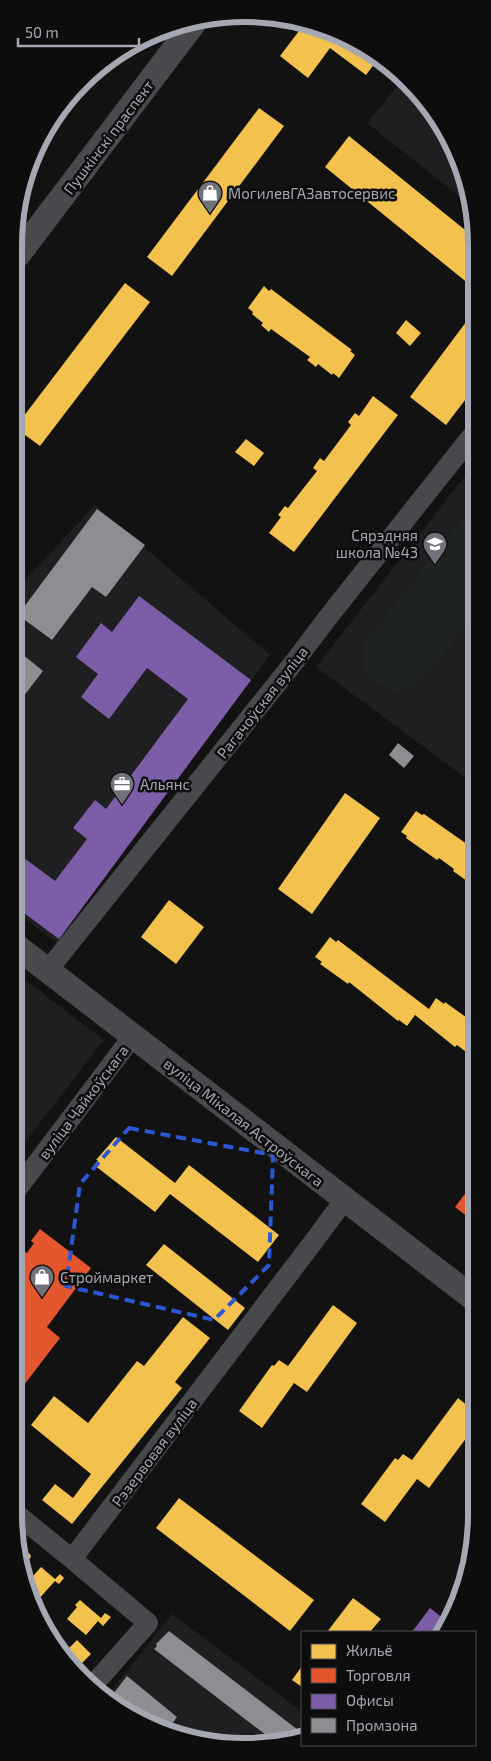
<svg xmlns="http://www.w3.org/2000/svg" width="491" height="1761" font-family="'Exo 2',sans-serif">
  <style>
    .built { fill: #1f1f21 }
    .green { fill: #1f2420 }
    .homes { fill: #f2c14e }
    .shops { fill: #e4572e }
    .offices { fill: #7b5ea7 }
    .industry { fill: #8d8d92 }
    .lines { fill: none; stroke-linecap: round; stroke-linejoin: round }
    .minor { stroke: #48494c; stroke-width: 20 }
    .major { stroke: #4a4a4e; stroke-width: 25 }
    .marked { fill: none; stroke: #2b57d4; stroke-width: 4; stroke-dasharray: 10 6; stroke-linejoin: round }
    .labels { text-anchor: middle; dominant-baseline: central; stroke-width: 5; stroke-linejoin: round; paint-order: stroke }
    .street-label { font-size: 15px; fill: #a5a7b2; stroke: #0d0d0e }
    .poi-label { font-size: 15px; fill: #a5a7b2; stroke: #0d0d0e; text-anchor: start }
    .rim { fill: none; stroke: #a5a7b2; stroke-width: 6 }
  </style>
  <rect width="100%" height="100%" fill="#121213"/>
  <path class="built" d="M404,78L410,82L453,143L473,207L367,123Z
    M475,463L474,784L316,667Z
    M95,505L270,655L57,943L16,912L17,589Z
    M16,973L104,1040L15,1155Z
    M172,1614L302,1712V1740L230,1747L143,1723L107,1696Z"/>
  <path class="green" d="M475,508V614L423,679L416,685L399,691L390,690L374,683L364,668L362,651L365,642L465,516Z"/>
  <path class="homes" d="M305,23L348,38L378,59L366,75L330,48L308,78L280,56Z
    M259,108L284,126L172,276L147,257Z
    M349,136L475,238V289L325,167Z
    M125,283L150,302L40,446L17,429V425Z
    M264,286L269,291L271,289L352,350L350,351L355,355L339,378L333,373L332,375L318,364L316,367L307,360L310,357L271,329L269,332L261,325L263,323L252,314L253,312L248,308Z
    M475,310V387L446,425L410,397Z
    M406,320L421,333L410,346L396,333Z
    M373,396L398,415L294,552L269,533L281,517L278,515L285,506L288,508L317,471L313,468L320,458L324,461L351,425L348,422L355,413L359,416Z
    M246,439L264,453L254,466L235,452Z
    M345,793L380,818L312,914L278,889Z
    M416,811L422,815L424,814L474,849V886L453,871L454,869L439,858L437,860L406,838L407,836L401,832Z
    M169,900L204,927L176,964L141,937Z
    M330,937L336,942L338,940L429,1009L436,998L444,1004L445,1002L474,1023V1058L457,1045L455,1047L415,1015L407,1026L399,1020L398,1021L349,982L348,984L320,964L322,962L315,957Z
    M116,1137L175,1183L189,1165L279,1235L258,1262L170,1194L155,1212L94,1165L98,1160H96Z
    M164,1244L245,1308L228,1330L146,1265Z
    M333,1305L357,1323L307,1392L294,1383L262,1428L239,1411L272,1365L274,1366L279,1360L288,1366Z
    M183,1317L210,1338L175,1382L182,1388L72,1524L42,1500L55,1484L73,1498L91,1474L31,1425L54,1396L88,1423L137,1361L144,1366Z
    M458,1398L473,1410V1429L429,1488L417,1479L385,1522L361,1504L395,1458L398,1460L403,1454L412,1460Z
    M179,1498L314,1600L290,1631L156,1528Z
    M20,1548L30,1554L31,1557L24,1565Z
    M41,1567L55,1579L60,1574L64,1578L59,1584L55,1581L36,1602L30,1596L27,1583Z
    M353,1598L381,1619L370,1632H327Z
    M80,1600L101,1618L105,1613L111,1617L103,1626L98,1621L86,1635L67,1619L77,1607L75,1605Z
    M77,1640L91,1654L81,1664L67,1650Z
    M302,1666V1687L292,1680Z"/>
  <path class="shops" d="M474,1182L473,1221L455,1207Z
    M40,1229L91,1268L47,1327L60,1338L14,1398L15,1264L24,1251L27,1253L34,1243L31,1241Z"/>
  <path class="offices" d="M139,596L251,680L59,939L16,907V852L55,881L87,839L73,828L95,800L106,809L188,699L147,668L109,719L81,697L98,674L76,657L101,623L112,632Z
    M430,1608L449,1623L446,1632H412Z"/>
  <path class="industry" d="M97,509L145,545L106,597L92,587L52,640L18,615Z
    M17,650L43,671L16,706Z
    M398,743L414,756L404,768L389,755Z
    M169,1631L302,1733V1740L275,1742L154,1649L157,1646L156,1644Z
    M127,1676L177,1717L169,1728L158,1719L153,1726L143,1723L110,1698Z"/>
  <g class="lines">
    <path class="minor" d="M48,970L295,661L329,616L475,432
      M15,1192L133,1036
      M14,1512L72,1559L148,1623L93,1685
      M72,1559L317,1237L345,1199"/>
    <path class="major" d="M18,255L197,19
      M16,946L473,1298"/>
  </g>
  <path class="marked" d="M129,1128L273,1155L269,1265L214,1320L66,1286L80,1184Z"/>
  <defs>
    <symbol id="shop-pin" viewBox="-11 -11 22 30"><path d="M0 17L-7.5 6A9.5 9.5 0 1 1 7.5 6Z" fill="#72737a" stroke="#0d0d0e"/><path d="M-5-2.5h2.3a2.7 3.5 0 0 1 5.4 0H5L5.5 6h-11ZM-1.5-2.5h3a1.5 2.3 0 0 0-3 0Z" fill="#fff"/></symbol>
    <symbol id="school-pin" viewBox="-11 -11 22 30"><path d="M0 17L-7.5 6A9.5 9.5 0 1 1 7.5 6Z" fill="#72737a" stroke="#0d0d0e"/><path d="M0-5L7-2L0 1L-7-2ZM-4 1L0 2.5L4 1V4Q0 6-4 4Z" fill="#fff"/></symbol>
    <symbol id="office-pin" viewBox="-11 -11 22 30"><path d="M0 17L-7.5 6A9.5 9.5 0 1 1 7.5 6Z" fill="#72737a" stroke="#0d0d0e"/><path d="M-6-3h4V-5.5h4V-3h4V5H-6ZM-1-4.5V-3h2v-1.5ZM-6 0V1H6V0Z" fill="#fff"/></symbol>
  </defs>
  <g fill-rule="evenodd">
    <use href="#shop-pin" x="196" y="179" width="28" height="38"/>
    <use href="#school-pin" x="421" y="530" width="28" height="38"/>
    <use href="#office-pin" x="108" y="770" width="28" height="38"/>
    <use href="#shop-pin" x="28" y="1263" width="28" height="38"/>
  </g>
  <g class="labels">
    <g class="street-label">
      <text transform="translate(108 137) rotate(-53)">Пушкінскі праспект</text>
      <text transform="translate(262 702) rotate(-52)">Рагачоўская вуліца</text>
      <text transform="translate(83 1102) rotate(-53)">вуліца Чайкоўскага</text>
      <text transform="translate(244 1122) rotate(38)">вуліца Мікалая Астроўскага</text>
      <text transform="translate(154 1452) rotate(-53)">Рэзервовая вуліца</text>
    </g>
    <g class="poi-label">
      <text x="228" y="193">МогилевГАЗавтосервис</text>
      <text x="418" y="535" text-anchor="end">Сярэдняя<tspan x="418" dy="17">школа №43</tspan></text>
      <text x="140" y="784">Альянс</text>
      <text x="60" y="1277">Строймаркет</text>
    </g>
  </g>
  <path d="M0 0H491V1761H0ZM245 22H245A223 223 0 0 1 468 245V1515A223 223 0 0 1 245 1738H245A223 223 0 0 1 22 1515V245A223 223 0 0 1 245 22Z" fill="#0d0d0e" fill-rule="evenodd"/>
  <path class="rim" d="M245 22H245A223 223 0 0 1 468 245V1515A223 223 0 0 1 245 1738H245A223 223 0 0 1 22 1515V245A223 223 0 0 1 245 22Z"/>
  <rect x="301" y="1631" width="175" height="115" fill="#0d0d0e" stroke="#4a4b50"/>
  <rect x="311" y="1644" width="25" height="15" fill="#f2c14e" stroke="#4a4b50"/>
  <text x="346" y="1656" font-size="15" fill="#a5a7b2">Жильё</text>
  <rect x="311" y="1668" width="25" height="15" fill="#e4572e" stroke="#4a4b50"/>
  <text x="346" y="1681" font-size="15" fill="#a5a7b2">Торговля</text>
  <rect x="311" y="1694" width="25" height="15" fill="#7b5ea7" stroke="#4a4b50"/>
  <text x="346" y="1706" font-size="15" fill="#a5a7b2">Офисы</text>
  <rect x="311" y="1718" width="25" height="15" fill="#8d8d92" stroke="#4a4b50"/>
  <text x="346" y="1731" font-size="15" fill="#a5a7b2">Промзона</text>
  <path d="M18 38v8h121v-8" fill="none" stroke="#a5a7b2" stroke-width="2.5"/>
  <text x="25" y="38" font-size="15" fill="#a5a7b2" stroke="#0d0d0e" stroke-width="4" paint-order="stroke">50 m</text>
</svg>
